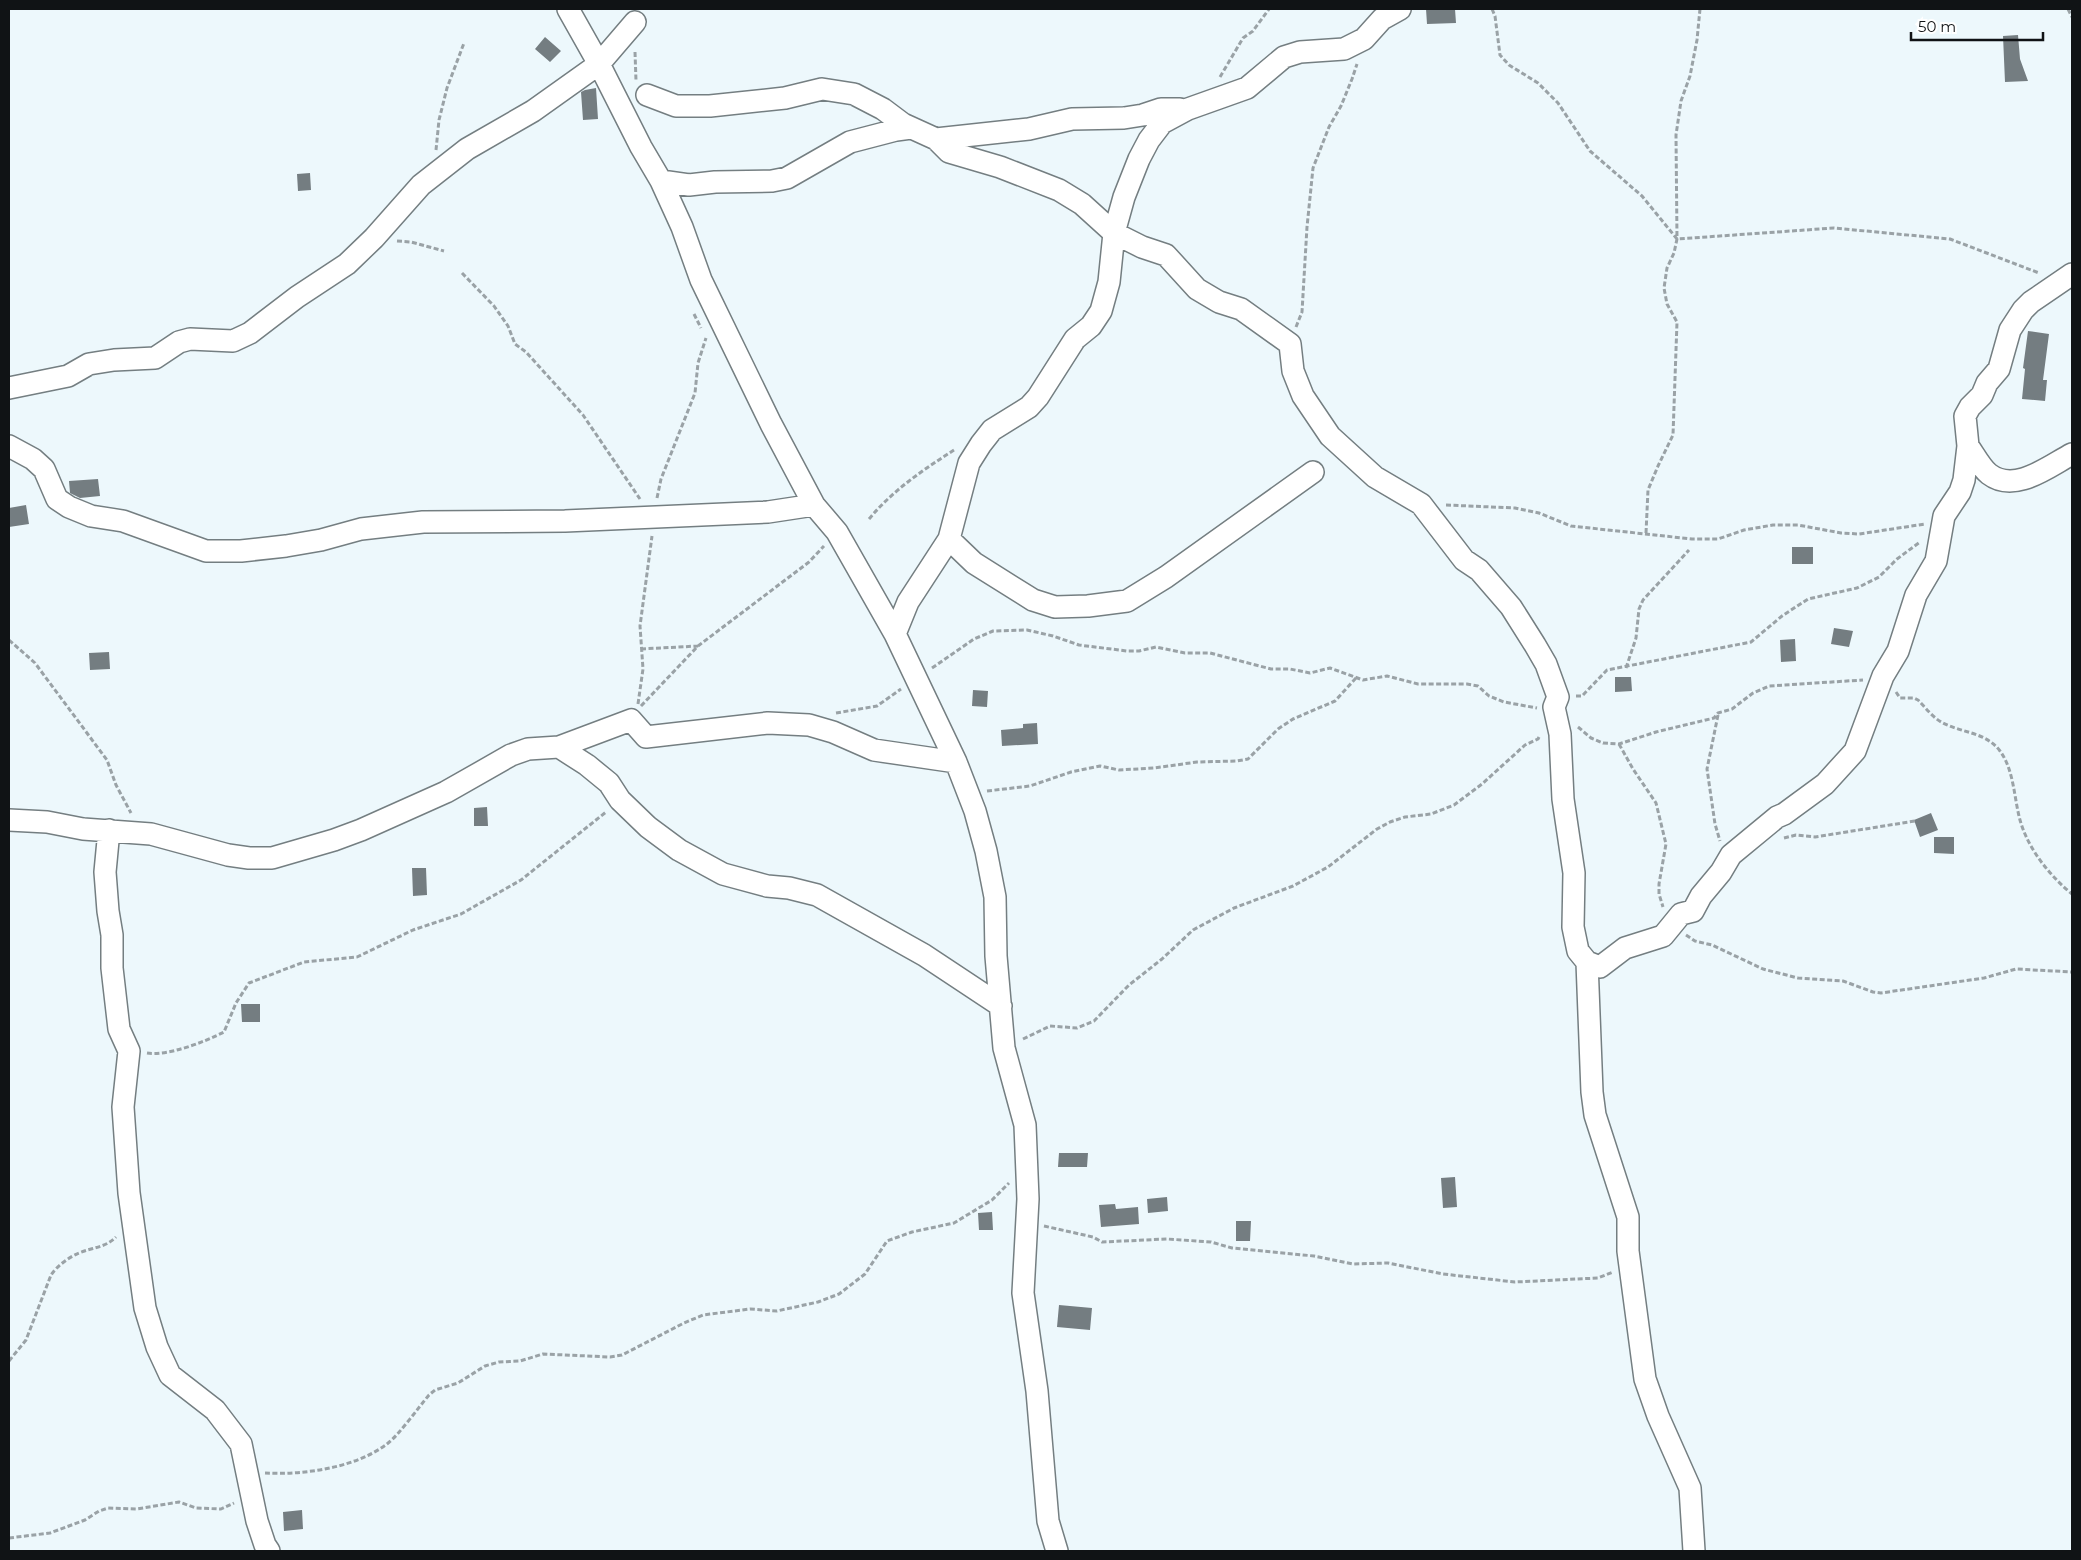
<svg xmlns="http://www.w3.org/2000/svg" width="2081" height="1560" font-family="Montserrat,sans-serif">
  <style>
    .building { fill: #747d81 }
    .lines { fill: none; stroke-linecap: round; stroke-linejoin: round }
    .street-casing { stroke: #747e81; stroke-width: 24 }
    .path { stroke: #9aa2a6; stroke-width: 3; stroke-dasharray: 5 2.5; stroke-linecap: butt }
    .street { stroke: #fff; stroke-width: 21 }
  </style>
  <rect width="100%" height="100%" fill="#edf8fc"/>
  <path class="building" d="M1426,9H1455L1456,23L1427,24Z
    M2018,35L2020,59L2028,81L2005,82L2003,36Z
    M545,37L561,51L550,62L535,49Z
    M596,88L598,119L583,120L581,92L585,90Z
    M310,173L311,190L298,191L297,174Z
    M2028,331L2049,334L2043,380H2047L2045,401L2022,399L2025,369L2023,368Z
    M98,479L100,496L80,498L70,493L69,481Z
    M26,505L29,524L9,527V508Z
    M1792,547H1813V564H1792Z
    M1834,628L1853,631L1849,647L1831,644Z
    M1795,639L1796,661L1781,662L1780,640Z
    M109,652L110,669L90,670L89,653Z
    M1615,677H1631L1632,691L1615,692Z
    M973,690L988,691L987,707L972,706Z
    M1037,723L1038,744L1002,746L1001,730L1023,728V724Z
    M487,807L488,826H474V808Z
    M1931,813L1938,830L1920,837L1914,820Z
    M1934,837H1954V854L1934,853Z
    M412,868H426L427,895L413,896Z
    M241,1004H260V1022H242Z
    M1059,1153H1088L1087,1167H1058Z
    M1455,1177L1457,1207L1443,1208L1441,1178Z
    M1167,1197L1168,1211L1148,1213L1147,1199Z
    M1115,1204L1116,1209L1138,1207L1139,1224L1101,1227L1099,1205Z
    M992,1212L993,1230H979L978,1213Z
    M1236,1221H1251L1250,1241H1236Z
    M1059,1305L1092,1308L1090,1330L1057,1327Z
    M302,1510L303,1529L284,1531L283,1512Z"/>
  <g class="lines">
    <defs>
      <path id="street" d="M568,9L599,64L641,147L661,181L682,227L701,280L771,424L814,505L837,532L895,634L956,762L975,811L986,851L995,897L996,956L1004,1048L1025,1125L1028,1199L1023,1293L1037,1391L1048,1521L1057,1551
        M647,95L676,106H710L785,98L822,89L854,94L883,109L903,124L936,139L949,152L1000,167L1059,190L1082,204L1114,233L1142,247L1166,255L1197,289L1219,302L1241,309L1290,344L1293,371L1303,396L1330,436L1375,477L1421,504L1464,560L1479,570L1511,607L1535,645L1546,664L1558,697L1554,707L1560,734L1563,799L1574,873L1573,927L1578,951L1587,962L1592,1092L1595,1115L1628,1217V1251L1645,1379L1658,1416L1690,1488L1694,1551
        M936,139L1029,129L1072,119L1124,118L1143,115L1161,109H1180
        M661,181L689,185L715,182L772,181L787,178L850,142L896,130L911,128
        M9,388L68,376L89,364L114,360L155,358L179,342L190,339L233,341L250,333L297,297L347,264L374,238L421,185L467,149L533,111L599,64L635,22
        M9,446L33,459L44,469L57,499L69,507L91,516L123,521L206,551H241L286,546L321,540L361,529L423,522L565,521L768,512L814,505
        M1968,446C1974,454 1981,468 1989,474C2015,494 2049,466 2072,454
        M949,539L974,563L1033,600L1055,607L1088,606L1127,601L1166,577L1313,472
        M895,634L908,602L949,539L969,463L981,444L992,430L1029,407L1038,397L1075,339L1091,326L1101,311L1109,282L1114,233L1124,197L1139,159L1149,140L1162,123L1188,109L1247,88L1284,57L1300,52L1344,49L1364,39L1382,19L1400,9
        M559,747L587,765L609,783L620,800L648,827L679,850L723,874L767,886L789,888L817,895L924,955L1001,1006
        M9,820L47,822L83,829L151,834L228,855L249,858H272L334,840L361,830L446,792L511,755L528,749L559,747L631,720L646,737L768,723L809,725L833,732L874,750L956,762
        M109,830L105,872L108,911L112,935V968L119,1029L129,1051L123,1107L129,1193L145,1308L157,1347L170,1375L215,1410L241,1444L257,1521L265,1545L269,1551
        M1587,962L1600,967L1625,948L1663,936L1681,914L1693,911L1701,896L1721,872L1731,855L1777,817L1784,814L1825,784L1855,751L1883,676L1898,651L1916,595L1936,561L1944,516L1960,492L1964,480L1968,446L1965,416L1970,407L1982,395L1987,383L1999,369L2010,330L2023,310L2031,302L2072,274"/>
    </defs>
    <use href="#street" class="street-casing"/>
    <path class="path" d="M1492,9L1495,16L1500,55L1509,65L1538,83L1558,103L1590,151L1642,196L1677,239L1834,228L1950,239L2039,273
      M2068,9L2072,17
      M635,52L636,81
      M1220,77L1243,38L1253,31L1269,9
      M436,150L439,120L447,88L464,43
      M397,241L411,242L444,251
      M462,273L494,306L508,326L515,344L526,352L583,415L640,499
      M694,314L701,328
      M1296,327L1302,312L1307,227L1313,168L1329,127L1341,106L1352,79L1357,64
      M657,498L661,479L695,393L698,363L706,338
      M1446,505L1515,508L1539,513L1571,526L1692,539H1718L1744,530L1773,525H1798L1841,533L1859,534L1925,524
      M869,519C893,490 923,470 954,450
      M1646,533L1648,490L1658,466L1673,435L1677,322L1667,304L1664,288L1667,268L1674,253L1677,239L1676,135L1681,101L1690,76L1697,40L1700,9
      M9,640L35,663L107,760L116,785L131,813
      M641,649L698,646
      M932,668L974,639L993,631L1027,630L1053,636L1079,645L1127,651H1139L1156,647L1185,653H1210L1271,669H1290L1310,673L1330,668L1363,680L1387,676L1418,684H1467L1478,686L1489,696L1504,702L1537,708
      M1626,668L1636,638L1639,609L1643,600L1689,550
      M1896,692L1900,698H1914L1918,700C1925,707 1933,718 1943,723C1962,733 1986,732 2000,751C2014,770 2014,798 2020,820C2028,849 2050,876 2072,894
      M1576,696H1582L1607,670L1751,642L1782,616L1808,599L1857,588L1879,577L1897,559L1920,542
      M638,704L643,669L640,626L652,536
      M641,706L698,646L809,562L824,546
      M836,713L877,706L901,689
      M1718,715L1707,769L1715,824L1720,841
      M1578,727L1591,738L1603,743L1619,744L1656,732L1714,718L1718,713L1732,709L1753,693L1769,686L1863,680
      M1619,744L1633,769L1656,803L1666,844L1659,884V894L1663,907
      M987,791L1030,786L1071,772L1100,766L1119,770L1154,768L1197,762L1237,761L1248,759L1278,729L1293,719L1335,701L1356,678
      M1784,838L1796,835L1815,837L1915,821
      M1686,935L1695,941L1712,945L1763,969L1798,978L1843,981L1873,992L1881,993L1984,978L2016,969L2072,972
      M1023,1039L1050,1026L1077,1028L1094,1021L1129,985L1162,959L1193,930L1234,908L1293,886L1328,867L1377,829L1390,822L1405,817L1431,814L1454,805L1482,784L1525,745L1538,739L1540,735
      M147,1053C169,1056 204,1042 224,1032L236,1003L249,983L304,962L357,957L413,930L461,914L521,880L606,812
      M1044,1226L1093,1237L1102,1242L1167,1239L1197,1241L1211,1242L1232,1248L1314,1256L1353,1264L1388,1263L1443,1274L1515,1282L1598,1278L1613,1272
      M9,1361L26,1340L51,1275C57,1266 69,1257 79,1253C93,1247 105,1248 116,1237
      M265,1473C304,1475 355,1468 387,1444C399,1435 418,1408 429,1395L435,1390L458,1383L485,1366L499,1362L520,1361L543,1354L610,1357L622,1355L684,1323L703,1315L750,1309L777,1311L818,1302L839,1294L865,1274L887,1241L912,1232L954,1223L992,1200L1009,1183
      M9,1538L50,1533L85,1520L99,1511L108,1508L137,1509L179,1502L196,1508L221,1509L234,1503"/>
    <use href="#street" class="street"/>
  </g>
  <rect width="2081" height="1560" fill="none" stroke="#101315" stroke-width="20"/>
  <path d="M1911 32v8h132v-8" fill="none" stroke="#101315" stroke-width="2.5"/>
  <text x="1918" y="32" font-size="15" fill="#101315" stroke="#ffffff" stroke-width="4" paint-order="stroke">50 m</text>
</svg>
